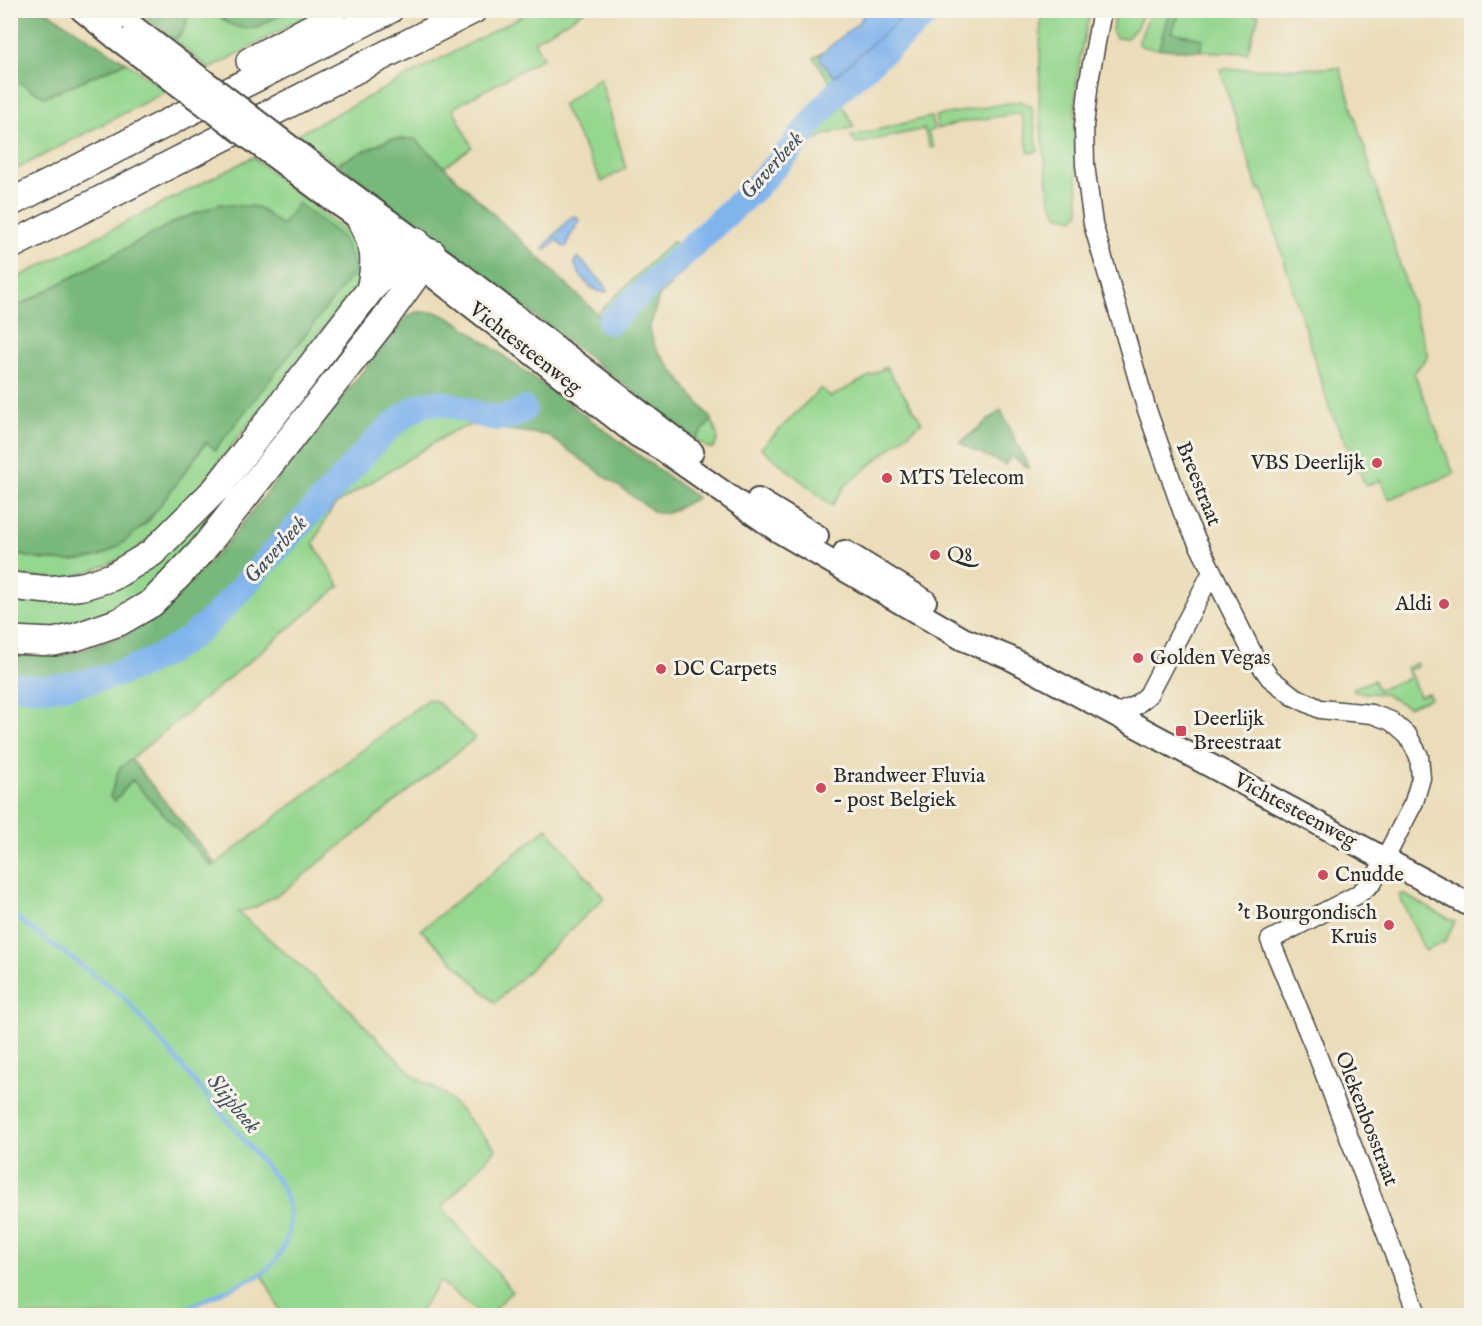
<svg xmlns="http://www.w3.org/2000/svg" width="1482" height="1326" font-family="'IM FELL English',serif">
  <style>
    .green { fill: #95d78f; stroke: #60815d; stroke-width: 1.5 }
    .forest { fill: #78b87a; stroke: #527252; stroke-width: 1.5 }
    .water { fill: #7fb4ed; stroke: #55708c; stroke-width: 1.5 }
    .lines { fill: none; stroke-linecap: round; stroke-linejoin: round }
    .stream { stroke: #7fb4ed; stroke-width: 4.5 }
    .river { stroke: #7fb4ed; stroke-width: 26 }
    .tertiary-casing { stroke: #484640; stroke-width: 21 }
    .primary-casing { stroke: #484640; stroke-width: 26 }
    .motorway-casing { stroke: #484640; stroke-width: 30 }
    .tertiary { stroke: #fff; stroke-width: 18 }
    .primary { stroke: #fff; stroke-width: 22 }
    .motorway { stroke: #fff; stroke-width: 27 }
    .primary-bridge-casing { stroke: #484640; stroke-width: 26; stroke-linecap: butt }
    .primary-bridge { stroke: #fff; stroke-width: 22 }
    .poi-dot { fill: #d1495b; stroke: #f7f3e8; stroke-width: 2 }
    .labels { text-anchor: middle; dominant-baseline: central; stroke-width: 6; stroke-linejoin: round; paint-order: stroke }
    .street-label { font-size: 21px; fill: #2b2b2b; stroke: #f7f3e8 }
    .poi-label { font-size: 21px; fill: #2b2b2b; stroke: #f7f3e8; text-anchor: start }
    .water-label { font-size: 22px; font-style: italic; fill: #445465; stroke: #f7f3e8 }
  </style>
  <rect width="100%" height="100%" fill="#f7f3e8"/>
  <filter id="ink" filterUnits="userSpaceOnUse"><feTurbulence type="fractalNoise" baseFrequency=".0167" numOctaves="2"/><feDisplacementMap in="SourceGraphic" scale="12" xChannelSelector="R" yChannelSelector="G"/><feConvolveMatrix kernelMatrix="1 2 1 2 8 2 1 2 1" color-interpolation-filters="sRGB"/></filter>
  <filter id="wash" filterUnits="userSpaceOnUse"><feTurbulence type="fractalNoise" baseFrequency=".008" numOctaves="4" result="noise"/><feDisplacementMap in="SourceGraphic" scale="24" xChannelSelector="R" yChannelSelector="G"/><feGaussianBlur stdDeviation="1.35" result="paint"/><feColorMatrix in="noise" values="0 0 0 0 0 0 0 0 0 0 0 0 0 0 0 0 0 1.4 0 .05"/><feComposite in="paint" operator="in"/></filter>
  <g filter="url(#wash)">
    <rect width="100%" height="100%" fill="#ebddb9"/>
    <path class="green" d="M586,10L534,41L543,58L453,108L472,147L444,167L415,139H390L337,164L296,135L531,11Z
      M188,11H215L220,16L256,29L286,11H316L210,69L174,40C183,35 188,21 188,11Z
      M910,11H941L841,101L854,127L824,135L804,147L703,252L688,237C741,190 790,143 833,86L814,58L823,52L820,55L834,77Z
      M1041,11H1091C1071,76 1072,145 1080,212L1073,219L1058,215L1050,200L1039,109Z
      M1115,11H1144L1137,27L1127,38H1116L1112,30Z
      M1151,11H1169L1159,49L1143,47L1138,43Z
      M1180,11H1245L1259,15L1247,53L1200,51L1203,39L1172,32Z
      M126,62L167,91L11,172V78L45,97Z
      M1340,68L1428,356L1414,373L1454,474L1389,499L1380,480L1366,486L1330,410L1262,189L1258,190L1220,69Z
      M600,77L626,168L602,182L562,105Z
      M1020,101L1032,107L1038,151L1029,153L1021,113L957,123L938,129L935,116Z
      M931,117L934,130L928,132L934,147L930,148L924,129L856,144L851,136Z
      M253,157L350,236L363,264V278L190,499L130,556L69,579L11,576V553L43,560L114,548L148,522L207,442L215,449L298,204L282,225L258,207L178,220L11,310V281Z
      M673,241L690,263L689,266L659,296L658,290L650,291L611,327L597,314Z
      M407,276L289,427L148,594L73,628L11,632L10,598L111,590L375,298Z
      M886,367L922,422L844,487L832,506L761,448L821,388L831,397Z
      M434,402L488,419L492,428L471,425L453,431L336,504C326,515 322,530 313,543L340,586L119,769L110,797L115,801L132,779L212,867L428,699L436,701L475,738L284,891L256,907L238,912L342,1002L415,1077L446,1095L496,1149L442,1207L512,1291L488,1315H481L440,1281L418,1315H282L262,1274L170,1315L11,1316V685L44,688L96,680L190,638L227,604L386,430L418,407Z
      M712,420L718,438L714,448H708L695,439Z
      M1417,663L1418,666L1409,670L1419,696L1428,693L1431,698L1408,707L1384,694L1354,692L1353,688L1374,680L1378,690L1409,678L1406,668Z
      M547,828L604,898L495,1003L421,930Z
      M1403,894L1455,922L1445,942L1425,951L1399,895Z"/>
    <path class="forest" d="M10,11H46L126,62L45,97L11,78Z
      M136,11H188L185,29L174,40Z
      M215,11H286C261,26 238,40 215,11Z
      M1169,11H1180L1172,32L1203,39L1200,51L1159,49Z
      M390,139H415L610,326L650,291L658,290L659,296L649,330L656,349L712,420L695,439L337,164Z
      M298,203L343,238L356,270L215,450L206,442C178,480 135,555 83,560C58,563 35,559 11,553V310L178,220L220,204L258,207L282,225Z
      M417,312H436L456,321L697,498L668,513H656L547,435L492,428L488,419L434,402L418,407L386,430L227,604L190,638L161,655L121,674L96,680L44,688L11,685V656L76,653L127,634L161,611L224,547L401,323L408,316Z
      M1001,410L1029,468L1011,456L1005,465C990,456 975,453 960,443Z
      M131,759L215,864L212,867L132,780L115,801L110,797L119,769Z"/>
    <path class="water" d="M866,11H910L834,77L821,61L820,55L859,22Z
      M576,216L580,221L569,238L567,246L563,247L558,240L545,250L544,247L571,217Z
      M578,257L605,285L607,292C592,294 578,275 574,262Z"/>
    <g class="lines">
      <path class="stream" d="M10,913L123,996L279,1182C298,1215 291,1250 262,1274L170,1316"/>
      <path class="river" d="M610,322L754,189L784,157L838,91L932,10
        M10,685C22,685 35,689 47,688C97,683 149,668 191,637C215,619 235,595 255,573C282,543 310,513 338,483C362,456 385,427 416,408C451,387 489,437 524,409"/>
    </g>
  </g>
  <g filter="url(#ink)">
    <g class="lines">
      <defs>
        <path id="tertiary" d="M1102,10L1089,81L1084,126L1085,165L1093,224L1146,407L1183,513L1254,656L1270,678L1293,696L1320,709L1372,714L1391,721L1408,736L1419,756L1421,778L1414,802L1373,882L1357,895L1270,940L1313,1044L1418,1316
          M1115,714L1135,706L1148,695L1212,572"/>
        <path id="primary" d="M82,10L116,38
          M112,10L135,28
          M344,188L457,271L692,452
          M327,196L360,219L638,436L663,450L777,530L963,639L1008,657L1472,906
          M758,500L817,536
          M845,552L925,601"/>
        <path id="motorway" d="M250,61L317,25L333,10
          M10,203L389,10
          M360,219C375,247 377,259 370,290
          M10,246L473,10
          M10,586L49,590L83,586L112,577L152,553L217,488L370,290L416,241
          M10,640L54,642L76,637L119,622L152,603L200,553L384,320L432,253"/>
      </defs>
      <use href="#tertiary" class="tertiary-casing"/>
      <use href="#primary" class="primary-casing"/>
      <use href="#motorway" class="motorway-casing"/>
      <use href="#tertiary" class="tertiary"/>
      <use href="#primary" class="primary"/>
      <use href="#motorway" class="motorway"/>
      <defs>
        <path id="primary-bridge" d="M135,28L344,188
          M116,38L327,196"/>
      </defs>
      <use href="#primary-bridge" class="primary-bridge-casing"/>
      <use href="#primary-bridge" class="primary-bridge"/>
    </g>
  </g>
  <g class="poi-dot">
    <circle cx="1377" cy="463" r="6"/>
    <circle cx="887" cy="478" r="6"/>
    <circle cx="935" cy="555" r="6"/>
    <circle cx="1444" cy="604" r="6"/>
    <circle cx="1138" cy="658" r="6"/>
    <circle cx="661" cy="669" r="6"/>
    <rect x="1175" y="725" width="12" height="12" rx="3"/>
    <circle cx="821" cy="788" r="6"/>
    <circle cx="1323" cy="875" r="6"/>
    <circle cx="1389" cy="925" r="6"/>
  </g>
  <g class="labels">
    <g class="street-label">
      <text transform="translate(525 349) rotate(38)">Vichtesteenweg</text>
      <text transform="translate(1198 484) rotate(68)">Breestraat</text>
      <text transform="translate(1295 811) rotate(28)">Vichtesteenweg</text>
      <text transform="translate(1366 1119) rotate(69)">Olekenbosstraat</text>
    </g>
    <g class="poi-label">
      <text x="1365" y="463" text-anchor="end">VBS Deerlijk</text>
      <text x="899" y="478">MTS Telecom</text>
      <text x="947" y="555">Q8</text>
      <text x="1432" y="604" text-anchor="end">Aldi</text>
      <text x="1150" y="658">Golden Vegas</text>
      <text x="673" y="669">DC Carpets</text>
      <text x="1193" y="719">Deerlijk<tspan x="1193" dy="24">Breestraat</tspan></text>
      <text x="833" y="776">Brandweer Fluvia<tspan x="833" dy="24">- post Belgiek</tspan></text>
      <text x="1335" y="875">Cnudde</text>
      <text x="1377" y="913" text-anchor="end">'t Bourgondisch<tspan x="1377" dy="24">Kruis</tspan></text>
    </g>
    <g class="water-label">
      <text transform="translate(772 166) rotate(-48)">Gaverbeek</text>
      <text transform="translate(276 550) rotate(-48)">Gaverbeek</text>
      <text transform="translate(233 1104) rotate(50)">Slijpbeek</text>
    </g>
  </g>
  <rect width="1482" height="1326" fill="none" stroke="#f7f3e8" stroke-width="36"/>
</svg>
